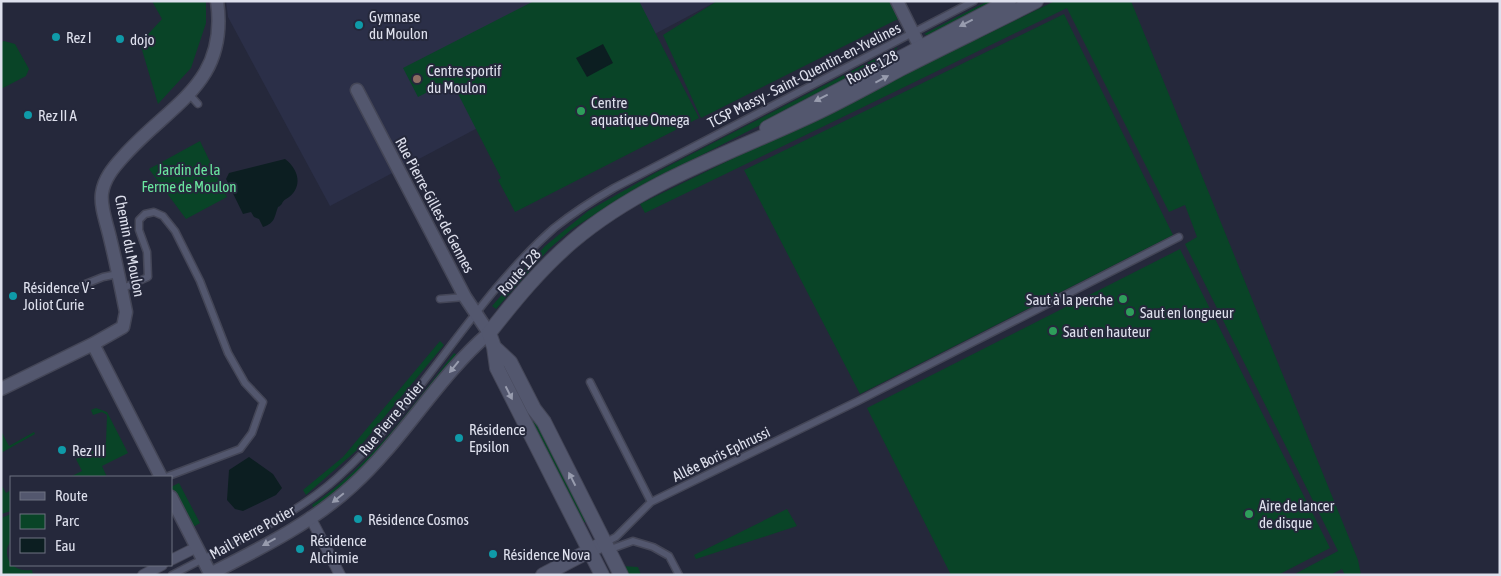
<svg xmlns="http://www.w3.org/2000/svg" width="1501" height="576" font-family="'Asap Condensed',sans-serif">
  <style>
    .built { fill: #2b2f48 }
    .green { fill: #094427 }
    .water { fill: #0c1e21 }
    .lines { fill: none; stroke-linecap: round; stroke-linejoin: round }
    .service-casing { stroke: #444657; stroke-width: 9 }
    .pedestrian-casing { stroke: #444657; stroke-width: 12 }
    .minor-casing { stroke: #444657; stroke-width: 15 }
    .tertiary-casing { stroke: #444657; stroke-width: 16 }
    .secondary-casing { stroke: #444657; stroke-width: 16 }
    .service { stroke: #53576e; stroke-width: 6 }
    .pedestrian { stroke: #53576e; stroke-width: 10 }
    .minor { stroke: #53576e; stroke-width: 12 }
    .tertiary { stroke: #53576e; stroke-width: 14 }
    .secondary { stroke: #53576e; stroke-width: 14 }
    .oneway { fill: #989cae }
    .culture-dot { fill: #0f9aa8; stroke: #25283b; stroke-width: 2 }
    .education-dot { fill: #8d6e63; stroke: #25283b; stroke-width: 2 }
    .leisure-dot { fill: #2e9e5b; stroke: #25283b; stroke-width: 2 }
    .labels { text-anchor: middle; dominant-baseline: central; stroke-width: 4; stroke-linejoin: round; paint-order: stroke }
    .poi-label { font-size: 15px; fill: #dee0ed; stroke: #25283b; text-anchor: start }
    .street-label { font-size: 15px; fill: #dee0ed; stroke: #25283b }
    .park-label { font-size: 15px; fill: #6ae69f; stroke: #25283b }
  </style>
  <rect width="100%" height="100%" fill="#25283b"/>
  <path class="built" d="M226,1H717L330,206L228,17Z"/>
  <path class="green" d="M152,1H206V23L191,68L158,104L140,43L162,19Z
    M534,1H639L699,118L515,212L498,180L501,178L451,80L418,97L403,68Z
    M717,1H889L898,19L701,118L663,35Z
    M988,1H1001L933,37L924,34Z
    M1055,1H1131L1358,560L1361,575H1345L1342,569L1330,575H1293L1338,551L1185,244L1197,237L1185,205L1169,212L1067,8L645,213L640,204Z
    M1064,14L1173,235L860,394L744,170Z
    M4,41L15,44L29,69L26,76L1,89V42Z
    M898,47L888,59L630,192L572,229L549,249L496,309L492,306L545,246L588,211L655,173Z
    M200,141L227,197L186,219L149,169Z
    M1180,249L1330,548L1278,575H951L867,408Z
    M440,341L444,345L357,450L306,495L303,490L343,457Z
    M454,353L458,356L372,460L315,510L312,505C370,466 412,407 454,353Z
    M504,370L507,371L540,423L589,520L581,524Z
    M96,408L107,412L128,453L102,466L107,477H70L82,471L76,459L106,443L107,415L102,412L93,415L91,410Z
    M1,431L9,446L34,432L35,434L1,453Z
    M179,483L200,523L193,527L171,487Z
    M1,484L6,493L11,490V511L1,514Z
    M787,509L797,526L696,559L694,555Z
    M11,514C11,522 13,532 11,539C10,543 7,546 7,551C6,565 19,572 32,570L33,575H3L1,573V518Z
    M621,566L638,567L641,575H625Z"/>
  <path class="water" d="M603,44L613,63L587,77L576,58Z
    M285,159C300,170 303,189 286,199C281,202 283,205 278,207C274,218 275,223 263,227L259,219L254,217L251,212L243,214L226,179L229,173Z
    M249,457L273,474L282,488L276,495L243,511L235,509L227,500L229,470Z"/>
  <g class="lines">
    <defs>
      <path id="service" d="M189,94L198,104
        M83,285L103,277L118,274
        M121,289L148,277L147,252L139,230V220L145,214L154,212L163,216L175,231L200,281L228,353L245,383L263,402L252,433L240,449L166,477
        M440,299L465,297
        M590,382L651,502
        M604,543L616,537L651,502L858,401L1179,237
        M608,550L633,541L653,547L669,556L679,575
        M172,575C226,546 293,518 338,477C420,404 471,301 554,228C573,213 593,200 614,188L974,1"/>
      <path id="pedestrian" d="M310,517L340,575
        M171,560L197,547
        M143,575L162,565"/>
      <path id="minor" d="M897,1L924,55
        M93,344L161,477
        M1,389L93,344L123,327L126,312C121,287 116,262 110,238C107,224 100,207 102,193C104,179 113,168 122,158C169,104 229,85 217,1
        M171,497L211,575
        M210,574C259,549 312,523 352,486C403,440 437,378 489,333L465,297L357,90"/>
      <path id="tertiary" d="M543,575L604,543"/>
      <path id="secondary" d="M767,128L1009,1
        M494,347L510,362L534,409L544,422L621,575
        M602,575L497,368L494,347L489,333C515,300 541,268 573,241C645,180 737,151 820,111C847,98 874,83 900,69C945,46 991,24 1036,1"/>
    </defs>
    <use href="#service" class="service-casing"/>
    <use href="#pedestrian" class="pedestrian-casing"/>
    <use href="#minor" class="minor-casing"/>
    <use href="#tertiary" class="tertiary-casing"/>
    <use href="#secondary" class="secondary-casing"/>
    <use href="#service" class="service"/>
    <use href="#pedestrian" class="pedestrian"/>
    <use href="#minor" class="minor"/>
    <use href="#tertiary" class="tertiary"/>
    <use href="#secondary" class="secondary"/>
  </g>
  <defs><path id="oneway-solid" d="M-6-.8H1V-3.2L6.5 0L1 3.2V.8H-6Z" transform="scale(1.25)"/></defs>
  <g class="oneway">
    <use href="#oneway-solid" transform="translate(966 23) rotate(153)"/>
    <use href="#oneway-solid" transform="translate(882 79) rotate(-28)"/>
    <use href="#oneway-solid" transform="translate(821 98) rotate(153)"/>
    <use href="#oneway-solid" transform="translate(454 367) rotate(129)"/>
    <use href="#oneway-solid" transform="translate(509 393) rotate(63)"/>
    <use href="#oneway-solid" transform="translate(572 479) rotate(-117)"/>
    <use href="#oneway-solid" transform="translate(338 498) rotate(141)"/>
    <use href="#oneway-solid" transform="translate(269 542) rotate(151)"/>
  </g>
  <g class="culture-dot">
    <circle cx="359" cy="25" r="5"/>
    <circle cx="56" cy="37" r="5"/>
    <circle cx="120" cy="39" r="5"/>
    <circle cx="28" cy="115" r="5"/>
    <circle cx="13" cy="296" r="5"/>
    <circle cx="459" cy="438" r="5"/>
    <circle cx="62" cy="450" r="5"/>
    <circle cx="358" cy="519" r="5"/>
    <circle cx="300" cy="549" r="5"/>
    <circle cx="493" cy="554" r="5"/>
  </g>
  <circle class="education-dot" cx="417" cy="79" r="5"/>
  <g class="leisure-dot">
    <circle cx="581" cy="111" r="5"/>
    <circle cx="1123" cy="299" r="5"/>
    <circle cx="1130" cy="312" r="5"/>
    <circle cx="1053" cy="331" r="5"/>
    <circle cx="1249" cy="514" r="5"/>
  </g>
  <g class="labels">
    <g class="poi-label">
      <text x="369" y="16">Gymnase<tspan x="369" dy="17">du Moulon</tspan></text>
      <text x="66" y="37">Rez I</text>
      <text x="130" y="39">dojo</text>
      <text x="427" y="70">Centre sportif<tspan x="427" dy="17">du Moulon</tspan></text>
      <text x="591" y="102">Centre<tspan x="591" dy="17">aquatique Omega</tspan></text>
      <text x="38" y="115">Rez II A</text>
      <text x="23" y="287">Résidence V -<tspan x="23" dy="17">Joliot Curie</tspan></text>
      <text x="1113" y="299" text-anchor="end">Saut à la perche</text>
      <text x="1140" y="312">Saut en longueur</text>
      <text x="1063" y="331">Saut en hauteur</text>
      <text x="469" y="429">Résidence<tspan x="469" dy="17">Epsilon</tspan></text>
      <text x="72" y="450">Rez III</text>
      <text x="1259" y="505">Aire de lancer<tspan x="1259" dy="17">de disque</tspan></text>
      <text x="368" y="519">Résidence Cosmos</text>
      <text x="310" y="540">Résidence<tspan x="310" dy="17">Alchimie</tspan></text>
      <text x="503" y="554">Résidence Nova</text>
    </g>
    <g class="street-label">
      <text transform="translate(872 67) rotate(-28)">Route 128</text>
      <text transform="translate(804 75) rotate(-27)">TCSP Massy - Saint-Quentin-en-Yvelines</text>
      <text transform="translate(435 205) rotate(62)">Rue Pierre-Gilles de Gennes</text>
      <text transform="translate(130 246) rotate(79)">Chemin du Moulon</text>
      <text transform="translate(519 272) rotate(-48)">Route 128</text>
      <text transform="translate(391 418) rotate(-50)">Rue Pierre Potier</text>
      <text transform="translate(721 454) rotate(-26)">Allée Boris Ephrussi</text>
      <text transform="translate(252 532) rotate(-29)">Mail Pierre Potier</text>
    </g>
    <g class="park-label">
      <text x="189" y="169">Jardin de la<tspan x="189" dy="17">Ferme de Moulon</tspan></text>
    </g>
  </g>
  <rect width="1501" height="576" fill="none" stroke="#dee0ed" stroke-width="5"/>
  <rect x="10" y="476" width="162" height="90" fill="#25283b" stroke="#6f7282"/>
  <rect x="20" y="492" width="25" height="8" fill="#53576e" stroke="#6f7282"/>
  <text x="55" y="501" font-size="15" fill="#dee0ed">Route</text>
  <rect x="20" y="514" width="25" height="15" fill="#094427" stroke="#6f7282"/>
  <text x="55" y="526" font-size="15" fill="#dee0ed">Parc</text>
  <rect x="20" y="538" width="25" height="15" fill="#0c1e21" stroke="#6f7282"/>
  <text x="55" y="551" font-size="15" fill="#dee0ed">Eau</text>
</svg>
